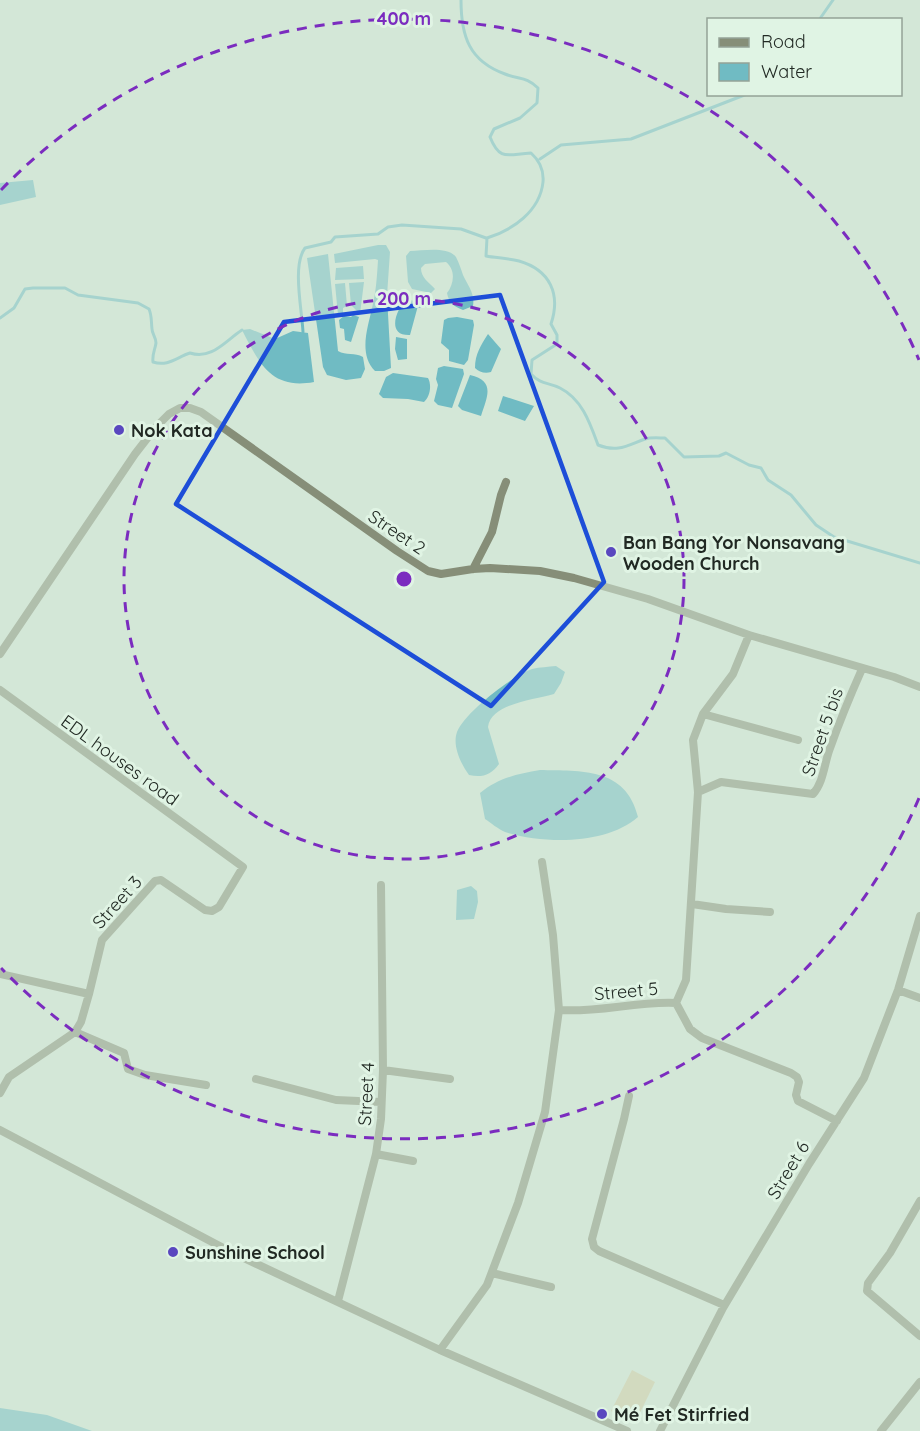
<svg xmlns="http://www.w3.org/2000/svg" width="920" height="1431" font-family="Quicksand,sans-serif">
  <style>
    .green { fill: #d1caa3 }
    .water { fill: #70bbc3 }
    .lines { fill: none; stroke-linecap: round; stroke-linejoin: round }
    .stream { stroke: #70bbc3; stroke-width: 3 }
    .street { stroke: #868e78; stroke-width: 8 }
    .marked { fill: none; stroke: #1d4ed8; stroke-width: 4.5; stroke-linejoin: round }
    .ring { fill: none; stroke: #7b2cbf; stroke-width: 3; stroke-dasharray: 10 8 }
    .poi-dot { fill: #5947bf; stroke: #e0f4e4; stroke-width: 2 }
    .labels { text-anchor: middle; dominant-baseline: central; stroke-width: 6; stroke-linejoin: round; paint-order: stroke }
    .poi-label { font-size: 18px; font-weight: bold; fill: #212923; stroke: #e0f4e4; text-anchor: start }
    .street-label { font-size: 18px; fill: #212923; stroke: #e0f4e4 }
    .centre { fill: #7b2cbf; stroke: #e0f4e4; stroke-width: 3 }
    .ring-label { font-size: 18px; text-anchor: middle; font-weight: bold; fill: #7b2cbf; stroke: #e0f4e4; stroke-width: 6; stroke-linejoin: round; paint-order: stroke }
  </style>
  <rect width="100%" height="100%" fill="#d3e7d7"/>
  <path class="green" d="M632,1370L655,1382L635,1423L611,1411Z"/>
  <path class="water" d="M33,180L36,197L0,205V183Z
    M378,245H386L390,252L387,296L391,368L384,371H375C358,354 368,327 372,308C376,293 377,276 378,260L375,259L335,263L334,254Z
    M410,251C423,251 447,246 456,257C459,263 461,269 463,275C468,286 475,293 473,306L463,310C453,306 449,303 447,293C454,284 456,270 446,262L425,264L421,268C421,278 429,282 435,289L431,293L412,289L408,282L406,256Z
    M328,254L338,351C346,356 355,352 363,357L365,369L361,378L346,380L327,375L323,367L307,258Z
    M363,266L364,279L335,280L336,268Z
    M364,282L360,314L351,305L349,283Z
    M345,283L347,306L343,308V313L338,315L335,284Z
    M406,299L419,302L410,335C386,336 396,310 406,299Z
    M353,315L359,317L351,342L345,340L344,329L340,328L339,320L344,316L351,317Z
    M457,317L473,320L474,325L468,360L464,365L449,361V350L441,343L444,320L448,318Z
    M250,329L275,339L293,331L308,333L314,382C271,390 259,363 242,330Z
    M488,334L501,349L491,372C485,374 479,372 475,368C475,354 481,345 488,334Z
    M396,337L407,339V359L398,360L395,349Z
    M444,366L463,369L464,374L452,408L438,405L434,401L438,385L436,379L438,368Z
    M393,373L428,378C432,385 430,397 424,402L408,399L383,398L379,394L386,377Z
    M470,375C496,381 487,397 481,416L462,410L458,406Z
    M503,396L534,406L525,421L498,411Z
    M556,666L565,672L561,683L554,694C535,700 491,703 488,727L499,764C491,775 482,778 469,775C461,764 452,746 457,732C465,712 512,676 532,669C540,667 548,667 556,666Z
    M540,770C581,771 626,767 638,817C606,845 544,844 505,832C498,829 491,823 485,819L480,793C498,778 517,774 540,770Z
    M471,886L477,891L478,902L474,919L456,920L457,890Z
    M0,1408L47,1415L92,1431H0Z"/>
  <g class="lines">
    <path class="stream" d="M461,0C461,36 469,61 505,74C519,80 526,76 538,88L537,103L520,118L494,129L490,137C500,162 508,154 531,153C540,161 544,170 543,182C540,211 513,230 487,238L486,256C496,258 508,258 519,261C550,270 561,294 551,324L557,335V344L532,360L531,374C541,385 548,382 560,388C582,399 590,423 598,445C618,453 628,445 645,439C651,437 659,438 665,438L684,457L719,456L726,453L749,465L761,468L768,480L791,495L816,525L834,537L920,563
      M819,20L833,0
      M540,159L561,145L631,139L747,94
      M0,318L14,308L25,289L33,288H65L78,295L138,303L149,309C152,316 151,321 152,329C152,334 156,337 156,343C155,350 152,354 153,362C168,367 177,357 190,353C212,360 225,341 242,330
      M303,332C302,310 292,265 305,248L331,242L335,237L378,234L388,227L402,225L461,229L486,238"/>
    <path class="street" d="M473,569L492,532L501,495L506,482
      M0,654L135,454L156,427L169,414L180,408H190L201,412L397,551L428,571L441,574L473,569L490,568L540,571L574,578L648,599L749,635L894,677L920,687
      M0,690L243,867L219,907L212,911L205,910L161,880L155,881L102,940L89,994L81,1022L75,1032L9,1077L0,1093
      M703,714L798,740
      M698,792L721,782L813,794C823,783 824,766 829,751C839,723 850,696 862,669
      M542,862L553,935L559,1010
      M692,904L726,909L770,912
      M0,974L89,994
      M898,990L920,998
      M676,1003L690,1029L702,1038L791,1073L797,1077L799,1082L796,1095L798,1101L837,1121
      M75,1032L124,1053L128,1069L145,1075L206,1085
      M383,1070L450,1079
      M256,1079L336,1100L381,1102
      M629,1096L624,1119L592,1239L594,1247L599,1251L724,1305
      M0,1130L231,1252L440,1350L627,1431
      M376,1154L413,1161
      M920,1201L890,1253L868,1283L867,1291L920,1336
      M492,1273L551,1287
      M338,1301L376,1154L381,1119L383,1070L381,885
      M440,1350L487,1285L518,1203L545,1112L559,1010C598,1013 636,1001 676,1003L686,980L698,792L693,740L703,714L733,674L749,635
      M660,1431L723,1308L809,1164L864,1078L898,990L920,916
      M881,1431L920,1382"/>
  </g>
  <path d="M0 0H920V1431H0ZM500,295L604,582L491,706L176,504L284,322Z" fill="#d3e7d7" fill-opacity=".55" fill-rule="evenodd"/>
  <path class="marked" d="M500,295L604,582L491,706L176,504L284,322Z"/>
  <g class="ring">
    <circle cx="404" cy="579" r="280"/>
    <path d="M919 798A560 560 0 0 1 1 968M1 190A560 560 0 0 1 919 360"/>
  </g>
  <g class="poi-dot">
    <circle cx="119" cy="430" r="6"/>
    <circle cx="611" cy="552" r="6"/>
    <circle cx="173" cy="1252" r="6"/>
    <circle cx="602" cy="1414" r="6"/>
  </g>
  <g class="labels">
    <g class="poi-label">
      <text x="131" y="430">Nok Kata</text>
      <text x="623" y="542">Ban Bang Yor Nonsavang<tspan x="623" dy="21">Wooden Church</tspan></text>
      <text x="185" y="1252">Sunshine School</text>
      <text x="614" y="1414">Mé Fet Stirfried</text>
    </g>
    <g class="street-label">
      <text transform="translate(397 532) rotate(34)">Street 2</text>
      <text transform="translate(822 732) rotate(-71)">Street 5 bis</text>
      <text transform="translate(120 760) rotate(36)">EDL houses road</text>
      <text transform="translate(117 902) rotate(-48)">Street 3</text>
      <text transform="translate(626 991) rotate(-5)">Street 5</text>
      <text transform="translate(366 1094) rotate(-87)">Street 4</text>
      <text transform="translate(788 1170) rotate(-59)">Street 6</text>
    </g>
  </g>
  <circle cx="404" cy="579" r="9" class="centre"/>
  <g class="ring-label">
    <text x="404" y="25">400 m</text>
    <text x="404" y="305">200 m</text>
  </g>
  <rect x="707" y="18" width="195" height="78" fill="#e0f4e4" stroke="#94a397" stroke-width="1.5"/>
  <rect x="719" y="38" width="30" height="9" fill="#868e78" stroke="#94a397" stroke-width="1.5"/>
  <text x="761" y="48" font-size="18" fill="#212923">Road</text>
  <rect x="719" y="63" width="30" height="18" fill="#70bbc3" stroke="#94a397" stroke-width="1.5"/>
  <text x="761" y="78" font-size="18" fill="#212923">Water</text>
</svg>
